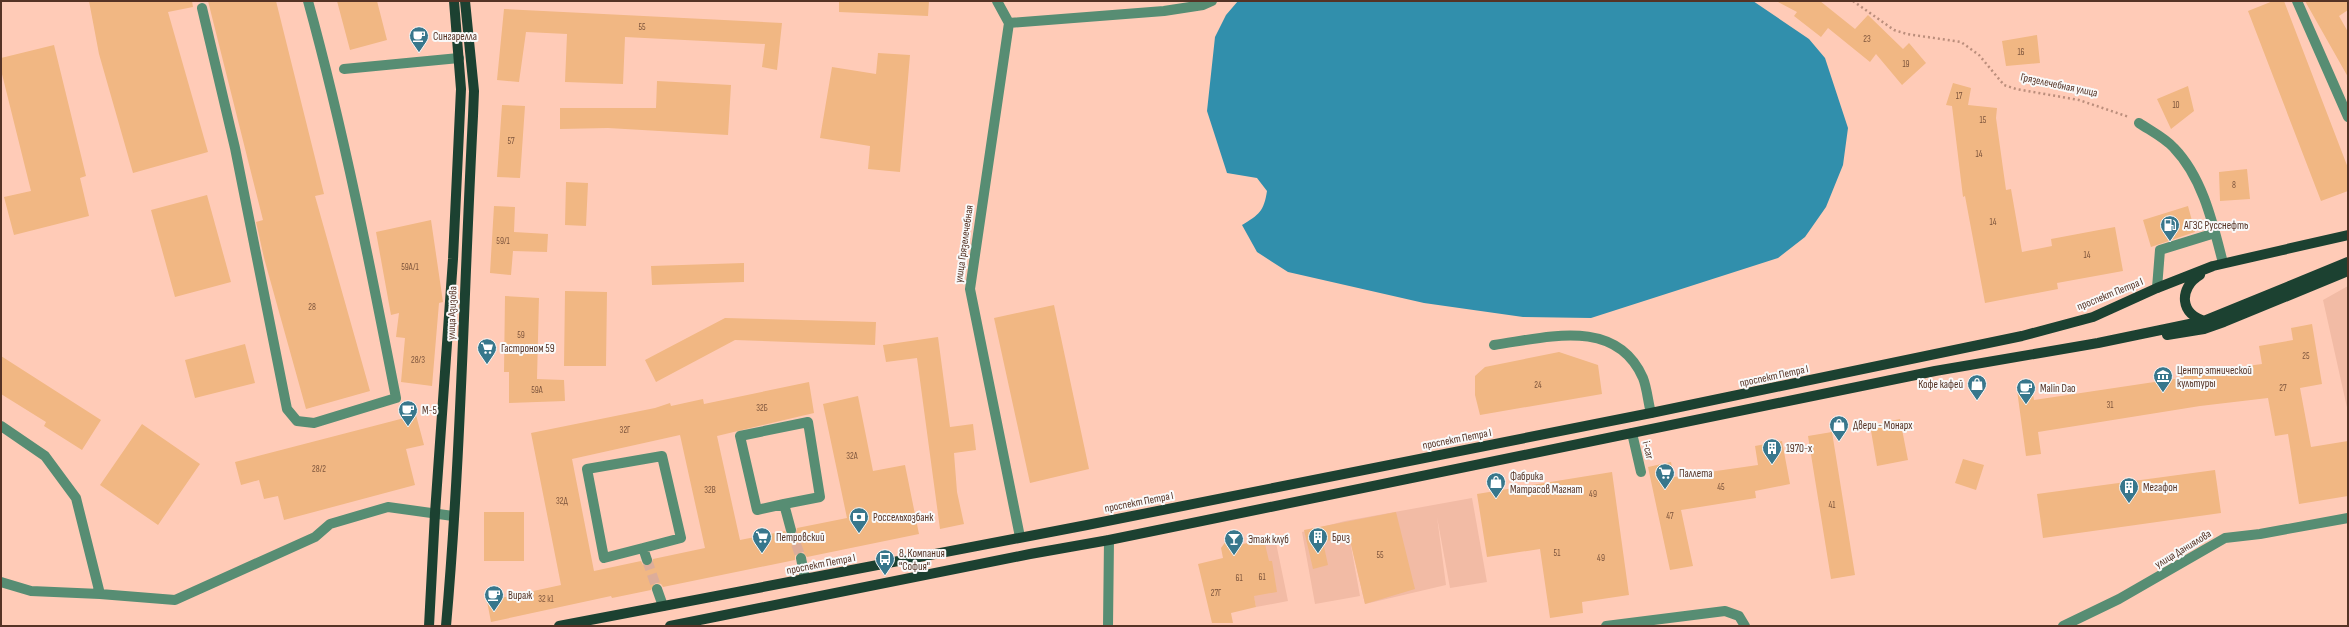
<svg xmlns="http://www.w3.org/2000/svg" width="2349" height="627" font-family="'Sofia Sans Condensed',sans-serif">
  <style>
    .built { fill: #f2bba5 }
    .water { fill: #318fac }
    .building { fill: #f1b783; fill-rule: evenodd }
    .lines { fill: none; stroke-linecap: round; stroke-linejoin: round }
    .minor-tunnel { stroke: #ddad9a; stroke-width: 10; stroke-dasharray: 10 5; stroke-linecap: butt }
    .path { stroke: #bb8e7c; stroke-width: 2.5; stroke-dasharray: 2 3; stroke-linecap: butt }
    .minor { stroke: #578d73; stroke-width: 10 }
    .major { stroke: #1c4131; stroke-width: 10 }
    .labels { text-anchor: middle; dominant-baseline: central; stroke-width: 4; stroke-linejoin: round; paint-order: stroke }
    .number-label { font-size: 9px; fill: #7c543c }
    .poi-label { font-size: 11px; fill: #553325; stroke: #f9f9f9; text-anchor: start }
    .street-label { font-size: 11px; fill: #553325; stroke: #f9f9f9 }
  </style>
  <rect width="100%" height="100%" fill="#ffcbb7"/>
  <path class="built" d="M2348,286V412L2323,300Z
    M1472,498L1487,582L1450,588L1437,517L1446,585L1365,604L1349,535L1360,596L1315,604L1302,532L1345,521Z
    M1275,538L1288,601L1256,607L1243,544Z"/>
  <path class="water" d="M1238,1H1753L1809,39L1825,58L1848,128L1843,165L1826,207L1805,237L1778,258L1591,318L1523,317L1424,303L1288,272L1257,252L1242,225C1259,215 1264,211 1267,191L1257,178L1227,173L1207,111L1215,37L1226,15Z"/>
  <path class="building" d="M89,1H192L193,7L168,12L208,152L133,173L99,54Z
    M208,1H276L324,194L315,196L370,391L306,409L264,258L256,222L263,220Z
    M337,1H377L387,40L350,50Z
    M839,1H929L928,16L839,12Z
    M1776,1H1820L1855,29L1868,15L1903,49L1909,43L1926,63L1902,85L1876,54L1870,62L1828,28L1821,37L1794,16L1797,12Z
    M2273,1H2284L2348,168V191L2321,201L2248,11Z
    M2305,1H2348V10L2339,16L2348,32V77Z
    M504,9L782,23L777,70L762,67L765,44L625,37L623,84L565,82L567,34L526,32L519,82L497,80Z
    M2037,35L2040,63L2006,66L2002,41Z
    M54,45L86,176L80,178L89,216L14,235L4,197L31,191L1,70V58Z
    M878,53L910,55L900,172L868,169L870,146L820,138L832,67L876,74Z
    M657,81L731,85L728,135L608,128L560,129V108H656Z
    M1953,83L1971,88L1968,105L1997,108L1996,118L2006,190L2011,189L2022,252L2052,246L2051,239L2115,227L2123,271L2057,283L2058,289L1985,303L1965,196L1963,197L1952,106L1946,105Z
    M2188,86L2194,111L2171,129L2157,99Z
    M502,105L525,106L520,178L497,177Z
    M2247,169L2250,199L2220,201L2219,172Z
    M566,182L588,183L586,226L565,225Z
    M207,195L231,282L175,297L151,210Z
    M494,206L515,207L514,232L548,234L547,252L513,251L511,275L490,273Z
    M2188,206L2195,232L2151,247L2143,220Z
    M431,220L443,302L439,303L432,386L401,382L405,338L396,337L399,313L391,315L376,232Z
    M744,263V282L652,285L651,266Z
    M565,291L607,292L606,366H564Z
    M505,296L539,298L537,379L564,380L565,401L509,403V372H504Z
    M1054,305L1089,469L1030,483L994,318Z
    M725,318L876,322L875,345L735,340L656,382L645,360Z
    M2312,324L2322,384L2300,388L2311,447L2348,441V496L2299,504L2288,434L2275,436L2268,398L2200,406L2038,432L2041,454L2026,456L2017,390L2032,388L2034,400L2181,378L2180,372L2194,370L2195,373L2262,364L2259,346L2293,340L2291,328Z
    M938,337L950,427L973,424L976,450L954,453L957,492L964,524L940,529L917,358L886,362L883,345Z
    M245,344L255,383L195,398L185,360Z
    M1559,352L1598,365L1602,394L1480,415L1475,395V376L1485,367Z
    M1,356L101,420L82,450L44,426L46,422L1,394Z
    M809,382L814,413L717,436L740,540L785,531L787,535L792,536L796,534L797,528L847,518L823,404L858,396L873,471L905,465L919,534L807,557L803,552H799L795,556V560L663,587L661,584L655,583L651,590L612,598L611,596L491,622L487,601L561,585L531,433L655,408L670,403L671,406L703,399L704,404ZM680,435L705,548L653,559L652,564L649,566L643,565L641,561L594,571L572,459Z
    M416,415L424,445L406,449L415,485L284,520L278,496L264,499L259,480L241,485L235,462Z
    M1900,419L1908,460L1877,466L1870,425Z
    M142,424L200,464L158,525L100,485Z
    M1832,432L1855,575L1831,579L1808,436Z
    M1782,441L1790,484L1755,491L1756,498L1681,510L1693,566L1670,570L1648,467L1671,462L1674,477L1758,465L1755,446Z
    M1963,459L1984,465L1976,490L1955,483Z
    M2215,470L2221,513L2043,538L2037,494Z
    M1612,472L1629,595L1582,602L1583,613L1550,618L1540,549L1487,557L1477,494Z
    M484,512H524V561H484Z
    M1396,512L1415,589L1365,604L1349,536L1323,542L1328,565L1313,569L1304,530Z
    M1234,539L1243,544L1264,540L1269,561H1272L1277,592L1254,596L1256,607L1231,613L1233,623H1212L1198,564L1223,558L1221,548L1226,541Z"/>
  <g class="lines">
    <path class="minor-tunnel" d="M791,530L801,558
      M647,560L657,589"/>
    <path class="path" d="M1853,1L1894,30L1907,34L1961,42L1979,55L2004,85L2016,89L2079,100L2129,117"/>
    <path class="minor" d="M997,1L1009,23L970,289L1020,537
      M2297,1L2348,117
      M202,8L235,148L287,409L297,421L314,423L396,398C370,265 344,132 308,1
      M1009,23L1164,11L1203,5L1212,1
      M344,69L459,58
      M2139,123C2151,131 2165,138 2174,148C2203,178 2213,224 2223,263
      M2157,288L2160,250L2215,233
      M1494,345C1545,338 1616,316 1643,378C1647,388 1648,402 1651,413
      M1,426L45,456L76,498L100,594
      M1632,433L1641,472
      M784,504L820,497L808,422L740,436L757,510L784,504L791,530
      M643,548L681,538L662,456L587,469L604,558L643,548L647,560
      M801,558L805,579
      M1,582L31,591L100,594L175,600L315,537L330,524L388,507L453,516
      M657,589L663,606
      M1108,626L1109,540
      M1606,626L1725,611L1739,616L1745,626
      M2063,626L2119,599L2225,538L2260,534L2348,518"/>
    <path class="major" d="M2200,275C2178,288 2180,316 2206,321
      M2167,335L2204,329L2224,322L2348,271
      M429,626L435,513L453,259L461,89L454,1
      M446,626C461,456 464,286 473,116L474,91L465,1
      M559,626L1087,525L1651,413L2022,336L2093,317L2157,288L2213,266L2348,235
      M670,626L1030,554L1109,540L1935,371L2098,343L2204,321L2348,262"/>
  </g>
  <defs>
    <symbol id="cafe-pin" viewBox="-11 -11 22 30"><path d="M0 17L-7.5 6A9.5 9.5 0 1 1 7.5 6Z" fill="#38778c" stroke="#f9f9f9"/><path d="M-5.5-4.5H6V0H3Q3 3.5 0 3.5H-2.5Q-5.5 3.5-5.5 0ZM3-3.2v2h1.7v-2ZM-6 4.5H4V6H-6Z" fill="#fff"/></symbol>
    <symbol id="fuel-pin" viewBox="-11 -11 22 30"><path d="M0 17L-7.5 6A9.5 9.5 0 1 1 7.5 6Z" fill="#38778c" stroke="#f9f9f9"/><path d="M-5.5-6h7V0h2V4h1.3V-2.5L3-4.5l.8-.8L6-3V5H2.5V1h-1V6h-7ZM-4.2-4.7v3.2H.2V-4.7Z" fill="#fff"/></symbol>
    <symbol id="supermarket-pin" viewBox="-11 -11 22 30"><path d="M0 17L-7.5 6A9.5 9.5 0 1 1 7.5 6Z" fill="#38778c" stroke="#f9f9f9"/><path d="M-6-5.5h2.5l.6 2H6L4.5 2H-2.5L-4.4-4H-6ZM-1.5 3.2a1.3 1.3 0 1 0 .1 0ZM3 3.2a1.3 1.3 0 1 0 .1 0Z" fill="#fff"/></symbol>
    <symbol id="museum-pin" viewBox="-11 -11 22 30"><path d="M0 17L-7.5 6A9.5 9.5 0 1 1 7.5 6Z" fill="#38778c" stroke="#f9f9f9"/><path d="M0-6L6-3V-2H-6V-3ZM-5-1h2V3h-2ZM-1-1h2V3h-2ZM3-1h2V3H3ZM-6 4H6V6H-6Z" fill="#fff"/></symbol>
    <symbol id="shop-pin" viewBox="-11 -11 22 30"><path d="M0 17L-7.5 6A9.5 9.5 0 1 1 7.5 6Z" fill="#38778c" stroke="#f9f9f9"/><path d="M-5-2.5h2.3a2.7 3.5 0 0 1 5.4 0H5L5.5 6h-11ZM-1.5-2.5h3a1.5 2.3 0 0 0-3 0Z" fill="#fff"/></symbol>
    <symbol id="building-pin" viewBox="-11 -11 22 30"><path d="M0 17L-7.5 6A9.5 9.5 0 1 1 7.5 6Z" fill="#38778c" stroke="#f9f9f9"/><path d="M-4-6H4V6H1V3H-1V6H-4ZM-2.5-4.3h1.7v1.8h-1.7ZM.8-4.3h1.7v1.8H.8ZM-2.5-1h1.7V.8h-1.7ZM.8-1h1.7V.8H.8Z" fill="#fff"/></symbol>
    <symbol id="bank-pin" viewBox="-11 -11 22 30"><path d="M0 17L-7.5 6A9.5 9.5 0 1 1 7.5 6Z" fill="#38778c" stroke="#f9f9f9"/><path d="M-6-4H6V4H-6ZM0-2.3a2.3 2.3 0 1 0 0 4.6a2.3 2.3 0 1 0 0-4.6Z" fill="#fff"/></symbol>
    <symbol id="bar-pin" viewBox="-11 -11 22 30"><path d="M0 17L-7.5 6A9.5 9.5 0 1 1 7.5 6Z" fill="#38778c" stroke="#f9f9f9"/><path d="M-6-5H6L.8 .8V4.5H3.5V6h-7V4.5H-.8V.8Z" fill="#fff"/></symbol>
    <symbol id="bus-pin" viewBox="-11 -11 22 30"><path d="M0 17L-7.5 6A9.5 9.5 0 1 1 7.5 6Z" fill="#38778c" stroke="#f9f9f9"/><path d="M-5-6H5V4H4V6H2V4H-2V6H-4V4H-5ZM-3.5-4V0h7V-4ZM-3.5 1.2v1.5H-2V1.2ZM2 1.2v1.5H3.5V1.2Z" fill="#fff"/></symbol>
  </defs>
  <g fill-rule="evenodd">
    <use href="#cafe-pin" x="408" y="25" width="22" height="30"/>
    <use href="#fuel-pin" x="2159" y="214" width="22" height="30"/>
    <use href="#supermarket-pin" x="476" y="337" width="22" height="30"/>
    <use href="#museum-pin" x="2152" y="365" width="22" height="30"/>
    <use href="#shop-pin" x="1966" y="373" width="22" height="30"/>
    <use href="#cafe-pin" x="2015" y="377" width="22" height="30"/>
    <use href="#cafe-pin" x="397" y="399" width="22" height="30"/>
    <use href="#shop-pin" x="1828" y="414" width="22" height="30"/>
    <use href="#building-pin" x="1761" y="437" width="22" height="30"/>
    <use href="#supermarket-pin" x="1654" y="462" width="22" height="30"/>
    <use href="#shop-pin" x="1485" y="471" width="22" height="30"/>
    <use href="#building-pin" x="2118" y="476" width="22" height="30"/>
    <use href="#bank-pin" x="848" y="506" width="22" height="30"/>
    <use href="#supermarket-pin" x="751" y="526" width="22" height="30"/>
    <use href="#building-pin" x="1307" y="526" width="22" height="30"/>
    <use href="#bar-pin" x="1223" y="528" width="22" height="30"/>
    <use href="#bus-pin" x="874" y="548" width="22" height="30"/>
    <use href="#cafe-pin" x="483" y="584" width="22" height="30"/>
  </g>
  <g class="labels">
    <g class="number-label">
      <text x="642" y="27">55</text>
      <text x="1867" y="39">23</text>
      <text x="2021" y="52">16</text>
      <text x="1906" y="64">19</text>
      <text x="1959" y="96">17</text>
      <text x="2176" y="105">10</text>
      <text x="1983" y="120">15</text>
      <text x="511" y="141">57</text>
      <text x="1979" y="154">14</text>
      <text x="2234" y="185">8</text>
      <text x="1993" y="222">14</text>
      <text x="503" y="241">59/1</text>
      <text x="2087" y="255">14</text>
      <text x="410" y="267">59А/1</text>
      <text x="312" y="307">28</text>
      <text x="521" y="335">59</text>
      <text x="2306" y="356">25</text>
      <text x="418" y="360">28/3</text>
      <text x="1538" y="385">24</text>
      <text x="2283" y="388">27</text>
      <text x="537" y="390">59А</text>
      <text x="2110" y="405">31</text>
      <text x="762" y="408">32Б</text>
      <text x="625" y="430">32Г</text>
      <text x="852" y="456">32А</text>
      <text x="319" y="469">28/2</text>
      <text x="1721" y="487">45</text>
      <text x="710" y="490">32В</text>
      <text x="1593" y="494">49</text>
      <text x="562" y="501">32Д</text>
      <text x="1832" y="505">41</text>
      <text x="1670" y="516">47</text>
      <text x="1557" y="553">51</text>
      <text x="1380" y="555">55</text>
      <text x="1601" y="558">49</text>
      <text x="1262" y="577">61</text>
      <text x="1239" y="578">61</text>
      <text x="1216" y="593">27Г</text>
      <text x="546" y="599">32 к1</text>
    </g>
    <g class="poi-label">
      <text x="433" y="36">Сингарелла</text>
      <text x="2184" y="225">АГЗС Русснефть</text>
      <text x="501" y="348">Гастроном 59</text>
      <text x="2177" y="370">Центр этнической<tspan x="2177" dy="13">культуры</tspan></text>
      <text x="1963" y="384" text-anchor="end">Кофе кафей</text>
      <text x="2040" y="388">Malin Dao</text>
      <text x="422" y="410">М-5</text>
      <text x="1853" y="425">Двери - Монарх</text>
      <text x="1786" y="448">1970-х</text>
      <text x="1679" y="473">Паллета</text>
      <text x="1510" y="476">Фабрика<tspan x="1510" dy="13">Матрасов Магнат</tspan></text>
      <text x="2143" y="487">Мегафон</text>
      <text x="873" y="517">Россельхозбанк</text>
      <text x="776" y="537">Петровский</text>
      <text x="1332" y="537">Бриз</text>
      <text x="1248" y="539">Этаж клуб</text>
      <text x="899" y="553">8. Компания<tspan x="899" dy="13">"София"</tspan></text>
      <text x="508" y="595">Вираж</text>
    </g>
    <g class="street-label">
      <text transform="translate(2059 85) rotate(12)">Грязелечебная улица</text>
      <text transform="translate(964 244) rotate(-82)">улица Грязелечебная</text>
      <text transform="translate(2110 294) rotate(-22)">проспект Петра I</text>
      <text transform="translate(452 313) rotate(-88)">улица Азизова</text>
      <text transform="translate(1774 376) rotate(-12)">проспект Петра I</text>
      <text transform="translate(1457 439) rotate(-11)">проспект Петра I</text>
      <text transform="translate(1648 450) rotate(76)">i-car</text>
      <text transform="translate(1139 502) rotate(-11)">проспект Петра I</text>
      <text transform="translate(2183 549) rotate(-31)">улица Даниялова</text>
      <text transform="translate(821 564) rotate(-11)">проспект Петра I</text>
    </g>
  </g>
  <rect width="2349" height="627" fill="none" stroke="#553325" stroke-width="4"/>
</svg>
